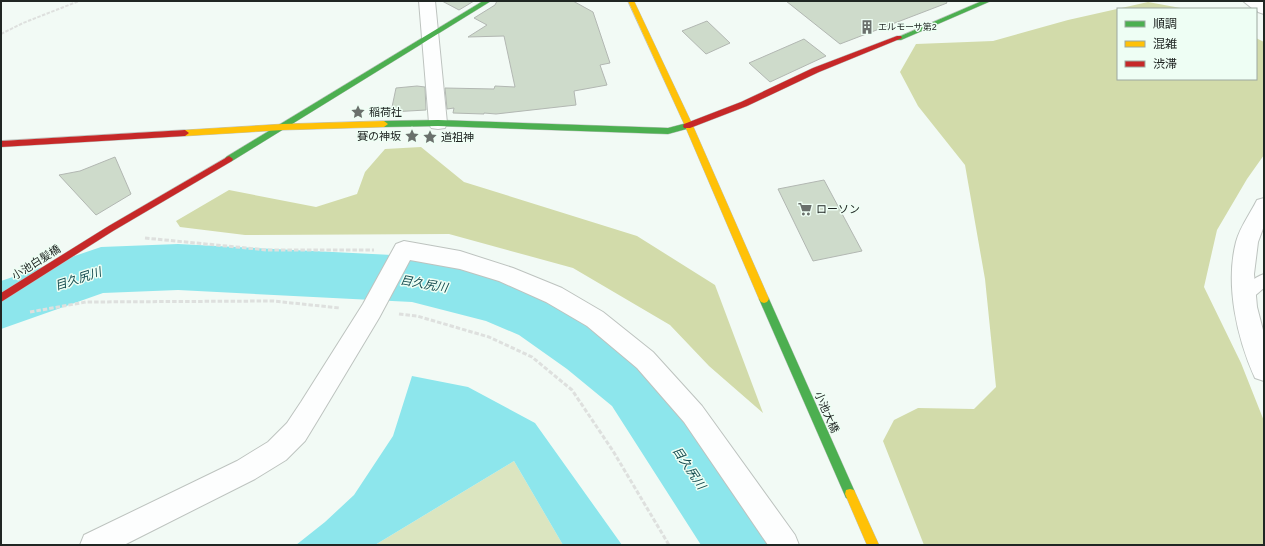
<svg xmlns="http://www.w3.org/2000/svg" width="1265" height="546" font-family="Helvetica,'Noto Sans JP',sans-serif">
  <style>
    .green { fill: #dbe5c0 }
    .forest { fill: #d2dbaa }
    .water { fill: #8de6ec }
    .lines { fill: none; stroke-linecap: round; stroke-linejoin: round }
    .river { fill: #8de6ec; fill-rule: evenodd }
    .building { fill: #cedbcb; stroke: #b2b7b2 }
    .lane-casing { stroke: #bdc3bf; stroke-width: 2 }
    .street-casing { stroke: #bdc3bf; stroke-width: 2 }
    .fast-casing { stroke: #bdc3bf; stroke-width: 1 }
    .slow-casing { stroke: #bdc3bf; stroke-width: 1 }
    .jam-casing { stroke: #bdc3bf; stroke-width: 1 }
    .path-far1 { stroke: #dee0de; stroke-width: 2; stroke-dasharray: 3.5 1.5; stroke-linecap: butt }
    .path { stroke: #dee0de; stroke-width: 3; stroke-dasharray: 4.5 2; stroke-linecap: butt }
    .lane { fill: #fdfefe; fill-rule: evenodd }
    .street { fill: #fdfefe; fill-rule: evenodd }
    .fast { fill: #4caf50; fill-rule: evenodd }
    .slow { fill: #ffc107; fill-rule: evenodd }
    .jam { fill: #c62828; fill-rule: evenodd }
    .labels { text-anchor: middle; dominant-baseline: central; stroke-width: 3; stroke-linejoin: round; paint-order: stroke }
    .far-poi-label { font-size: 9px; fill: #202623; stroke: #eefef4; text-anchor: start }
    .poi-label { font-size: 11px; fill: #202623; stroke: #eefef4; text-anchor: start }
    .street-label { font-size: 11px; fill: #202623; stroke: #eefef4 }
    .water-label { font-size: 12px; font-style: italic; fill: #134b4f; stroke: #eefef4 }
  </style>
  <rect width="100%" height="100%" fill="#f2faf5"/>
  <path class="green" d="M514,461L563,545H375Z"/>
  <path class="forest" d="M1148,2L1186,9H1118V79H1256V38L1264,42V155L1247,179L1217,230L1204,287L1241,363L1264,421V545H924L883,441L894,420L918,408L974,409L996,387L985,279L965,165L918,106L900,72L916,44L993,41L1068,20Z
    M421,147L464,182L637,236L715,285L763,413L709,366L670,325L573,268L449,234L245,235L180,227L176,221L229,190L316,207L357,194L365,172L385,149Z"/>
  <path class="water" d="M412,376L468,387L535,423L622,545H563L514,461L375,545H296L325,522L354,495L393,436Z"/>
  <g class="lines">
    <path class="river" d="M178,244L412,256L494,275L561,299L609,331L656,366L735,473L767,520L778,545H701L612,406L567,369L519,335L486,321L412,302L178,290L103,293L1,329V281L101,247Z"/>
  </g>
  <path class="building" d="M442,1H474L459,10Z
    M497,1H573L593,12L610,63L600,65L607,85L574,91L576,105L496,114L484,113V114L453,113L454,108L447,109L445,88L494,89L495,86L515,87L504,36L468,37L487,25L474,18L495,5Z
    M786,1H946L947,3L840,44Z
    M707,21L730,43L706,54L682,31Z
    M804,39L826,56L770,82L749,63Z
    M417,86L425,87L426,110L391,112L396,88Z
    M115,157L131,194L96,215L59,175L80,171Z
    M824,180L862,251L813,261L778,189Z"/>
  <g class="lines">
    <defs>
      <path id="lane" d="M1264,274V288C1256,294 1249,304 1239,300L1237,296C1241,287 1255,277 1264,274Z"/>
      <path id="street" d="M419,1H435L447,123L445,128L438,129L431,128L429,123Z
        M1243,1L1264,2V14L1258,12L1256,9H1253Z
        M1264,198V226L1258,242L1254,274L1257,307L1264,334V381L1255,378C1237,338 1225,285 1236,242C1240,227 1250,214 1257,200Z
        M404,241L460,251L513,268L562,288L603,312L653,352L702,406L795,535L799,545H768L684,422L637,368L587,326L546,302L499,281L460,269L410,260L379,318L319,418L305,441L286,460L255,479L124,545H80L84,535L237,461L268,442L287,423L301,402L363,304L396,244Z"/>
      <path id="fast" d="M483,1H491L232,161H226L225,159L226,157Z
        M982,1H991L901,40H897L896,38Z
        M438,120L668,128L687,123L691,126L690,128L668,134L438,126L384,127L380,124L384,121Z
        M764,295L767,296L769,299L854,490L855,494L854,498L850,499L846,498L759,299L761,296Z"/>
      <path id="slow" d="M628,1H634L693,126L769,299L767,302L764,303L761,302L759,299L685,126Z
        M384,121L388,124L384,127L283,130L185,136L181,133L185,130L283,124Z
        M850,489L854,490L879,545H867L845,494L846,490Z"/>
      <path id="jam" d="M897,36H901L902,38L819,72L747,106L690,128H684L683,126L684,124L741,102L813,68Z
        M185,130L189,133L185,136L1,147V141Z
        M229,156L233,159L232,161L113,231L1,302V293L107,227Z"/>
    </defs>
    <use href="#lane" class="lane-casing"/>
    <use href="#street" class="street-casing"/>
    <use href="#fast" class="fast-casing"/>
    <use href="#slow" class="slow-casing"/>
    <use href="#jam" class="jam-casing"/>
    <path class="path-far1" d="M1,34L23,23L79,1"/>
    <path class="path" d="M145,238L267,250H374
      M30,312L86,302L273,301L340,308
      M399,314L417,316L489,337L532,357L572,390L613,451L669,545"/>
    <use href="#lane" class="lane"/>
    <use href="#street" class="street"/>
    <use href="#fast" class="fast"/>
    <use href="#slow" class="slow"/>
    <use href="#jam" class="jam"/>
  </g>
  <defs>
    <symbol id="building-bare" viewBox="-9 -9 18 18"><path d="M-4-6H4V6H1V3H-1V6H-4ZM-2.5-4.3h1.7v1.8h-1.7ZM.8-4.3h1.7v1.8H.8ZM-2.5-1h1.7V.8h-1.7ZM.8-1h1.7V.8H.8Z" fill="#6a706c" stroke="#eefef4" stroke-width="2.5" paint-order="stroke"/></symbol>
    <symbol id="sight-bare" viewBox="-9 -9 18 18"><path d="M0-6L1.8-2.2L6-1.7L2.9 1.2L3.7 5.4L0 3.3L-3.7 5.4L-2.9 1.2L-6-1.7L-1.8-2.2Z" fill="#6a706c" stroke="#eefef4" stroke-width="2.5" paint-order="stroke"/></symbol>
    <symbol id="supermarket-bare" viewBox="-9 -9 18 18"><path d="M-6-5.5h2.5l.6 2H6L4.5 2H-2.5L-4.4-4H-6ZM-1.5 3.2a1.3 1.3 0 1 0 .1 0ZM3 3.2a1.3 1.3 0 1 0 .1 0Z" fill="#6a706c" stroke="#eefef4" stroke-width="2.5" paint-order="stroke"/></symbol>
  </defs>
  <g fill-rule="evenodd">
    <use href="#building-bare" x="857" y="17" width="20" height="20"/>
    <use href="#sight-bare" x="348" y="102" width="20" height="20"/>
    <use href="#sight-bare" x="402" y="126" width="20" height="20"/>
    <use href="#sight-bare" x="420" y="127" width="20" height="20"/>
    <use href="#supermarket-bare" x="795" y="199" width="20" height="20"/>
  </g>
  <g class="labels">
    <g class="far-poi-label">
      <text x="878" y="27">エルモーサ第2</text>
    </g>
    <g class="poi-label">
      <text x="369" y="112">稲荷社</text>
      <text x="401" y="136" text-anchor="end">賽の神坂</text>
      <text x="441" y="137">道祖神</text>
      <text x="816" y="209">ローソン</text>
    </g>
    <g class="street-label">
      <text transform="translate(36 262) rotate(-32)">小池白髪橋</text>
      <text transform="translate(827 412) rotate(66)">小池大橋</text>
    </g>
    <g class="water-label">
      <text transform="translate(78 279) rotate(-18)">目久尻川</text>
      <text transform="translate(424 284) rotate(10)">目久尻川</text>
      <text transform="translate(689 468) rotate(56)">目久尻川</text>
    </g>
  </g>
  <rect width="1265" height="546" fill="none" stroke="#202623" stroke-width="4"/>
  <rect x="1117" y="8" width="140" height="72" fill="#eefef4" stroke="#9ca8a0"/>
  <rect x="1125" y="21" width="20" height="6" fill="#4caf50" stroke="#9ca8a0"/>
  <text x="1153" y="28" font-size="12" fill="#202623">順調</text>
  <rect x="1125" y="41" width="20" height="6" fill="#ffc107" stroke="#9ca8a0"/>
  <text x="1153" y="48" font-size="12" fill="#202623">混雑</text>
  <rect x="1125" y="61" width="20" height="6" fill="#c62828" stroke="#9ca8a0"/>
  <text x="1153" y="68" font-size="12" fill="#202623">渋滞</text>
</svg>
